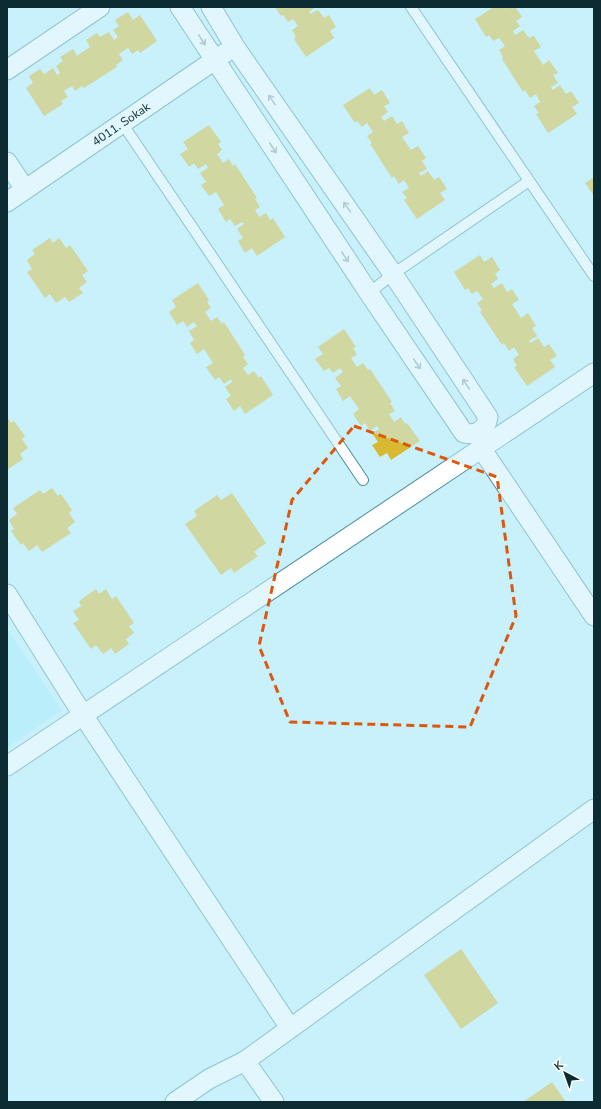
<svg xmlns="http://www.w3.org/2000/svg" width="601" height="1109" font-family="'Nunito Sans',sans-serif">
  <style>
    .built { fill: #abeafa }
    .building { fill: #d9b832 }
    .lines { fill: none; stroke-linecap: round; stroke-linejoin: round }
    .service-casing { stroke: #498e9e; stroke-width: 12 }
    .minor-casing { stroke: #498e9e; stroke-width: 21 }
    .service { stroke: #fff; stroke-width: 10 }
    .minor { stroke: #fff; stroke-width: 19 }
    .oneway { stroke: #92a0a3 }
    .marked { fill: none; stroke: #dd570e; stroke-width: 3; stroke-dasharray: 8 5; stroke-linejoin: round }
    .labels { text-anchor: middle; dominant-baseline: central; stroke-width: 4; stroke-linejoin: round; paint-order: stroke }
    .street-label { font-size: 12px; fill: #0d2b32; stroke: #fff }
  </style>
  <rect width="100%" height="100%" fill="#c8f1fb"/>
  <path class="built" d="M7,629L62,710L7,748Z"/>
  <path class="building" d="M275,7H316L309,12L310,14L318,10L324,18L329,15L336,27L330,31L334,38L306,57L294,39L296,37L292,30L298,26L293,19L288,22L283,15L281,16Z
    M494,7H505L506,9L509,7H515L522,17L516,21L520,26L513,31L515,35L523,30L529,38L534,36L541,47L534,51L543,65L549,60L558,73L553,75L558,83L551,87L553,90L560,85L566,94L571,91L579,103L572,107L577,114L548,133L536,114L539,113L534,106L540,102L536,94L530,98L525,90L523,92L502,59L503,57L499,50L505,46L499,38L493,41L489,35L486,37L475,19Z
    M128,12L133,20L140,15L157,41L140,53L138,50L132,54L128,48L119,54L123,60L116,65L117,67L84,88L82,86L75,91L72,86L64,91L68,97L61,101L63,104L44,116L26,88L33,83L29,76L40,69L44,74L53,68L57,75L60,73L56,66L63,61L60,57L73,49L77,56L90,47L86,40L97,33L100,37L109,32L114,40L118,37L113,30L119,26L115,20Z
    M370,88L374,95L382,90L390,103L384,106L388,112L381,117L384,121L392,116L397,124L402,121L409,133L402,137L411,150L418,146L426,158L422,161L427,169L419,173L421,176L428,171L434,180L439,177L447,189L440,193L445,200L417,219L404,200L407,198L402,192L409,188L404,180L399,184L394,176L392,178L370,144L372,143L367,136L373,132L367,123L362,127L357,121L355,123L343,105Z
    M209,125L221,142L218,144L222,150L217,154L223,163L229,159L233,166L235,164L257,198L255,199L260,207L255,210L259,217L266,213L270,220L273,218L285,237L257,256L252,248L245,253L238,241L243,238L237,229L244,224L242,222L235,226L230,219L226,222L218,209L224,205L216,192L209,196L201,185L206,182L200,173L208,168L206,164L198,169L194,163L189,167L180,154L188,149L183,142Z
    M594,177V196L585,183Z
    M50,238L53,243L59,238L66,248L70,245L88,271L82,275L87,282L79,288L83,293L69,302L65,297L56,303L50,294L45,298L27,272L32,269L27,260L35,254L32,250Z
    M480,255L484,262L492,257L500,270L495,274L498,279L491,284L494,288L502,283L507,292L512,289L519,300L512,304L521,318L528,313L536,326L532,328L537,336L529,341L531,343L538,338L544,347L549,344L557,356L550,360L555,367L527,386L514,367L517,366L513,359L519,355L514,347L509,351L504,343L502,345L480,312L482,310L477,303L483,299L477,291L472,294L468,288L465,290L454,272Z
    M198,283L209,300L207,302L211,308L205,312L211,321L217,317L222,324L224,322L245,355L243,357L248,364L243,368L248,375L254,371L259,378L261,376L273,395L245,414L240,406L234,411L226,399L231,396L225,387L232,382L231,379L224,384L219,377L215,380L206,367L213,363L204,349L197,354L190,343L194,340L189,331L197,326L194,322L187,327L183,321L177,325L169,312L176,307L172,300Z
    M344,329L356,347L353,348L357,355L351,358L357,367L363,363L368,370L370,369L392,402L390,403L395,411L389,414L394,422L401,417L405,424L407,423L420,441L391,460L387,453L380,457L372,445L378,442L372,433L379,429L377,426L370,431L365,423L361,426L353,414L359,409L350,396L343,401L336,389L341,386L335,378L343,372L340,368L333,373L329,368L324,371L315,359L323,354L318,347Z
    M7,417L11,423L14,421L25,436L22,439L28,448L20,454L23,459L7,470Z
    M52,488L58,496L61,494L72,510L69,513L75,522L67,528L71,533L42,552L37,545L29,551L23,543L21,545L11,531L14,529L9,520L17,514L13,508L40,490L43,494Z
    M232,493L266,543L254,552L258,556L234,573L231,568L221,575L185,524L197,516L194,511L217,495L221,500Z
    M96,589L99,594L106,589L112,599L116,596L134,623L129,626L134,633L126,639L129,644L115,654L111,648L103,654L96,645L91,649L73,623L79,620L73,611L81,606L79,601Z
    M461,949L498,1003L461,1029L424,975Z
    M552,1082L566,1102H523Z"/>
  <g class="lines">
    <defs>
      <path id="service" d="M411,7L594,276
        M122,123L363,480
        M369,293L393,274L529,181"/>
      <g id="minor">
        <path d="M180,7L369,293L464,433C477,436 486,430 488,417L393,274L235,47L211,7"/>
        <path d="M7,70L100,7"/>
        <path d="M7,162L25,189"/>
        <path id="s1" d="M7,202L225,53"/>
        <path d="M481,448L594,616"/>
        <path d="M7,594L83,715L290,1028"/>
        <path d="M7,766L594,373"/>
        <path d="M245,1061L274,1102"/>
        <path d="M175,1102L209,1079L245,1061L594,809"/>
      </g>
    </defs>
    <use href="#service" class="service-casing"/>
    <use href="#minor" class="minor-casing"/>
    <use href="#service" class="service"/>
    <use href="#minor" class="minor"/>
  </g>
  <defs><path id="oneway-shaft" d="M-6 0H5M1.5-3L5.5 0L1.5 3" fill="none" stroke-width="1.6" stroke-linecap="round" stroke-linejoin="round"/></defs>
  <g class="oneway">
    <use href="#oneway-shaft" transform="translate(202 40) rotate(57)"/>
    <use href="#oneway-shaft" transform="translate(272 100) rotate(-125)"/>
    <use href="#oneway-shaft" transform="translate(273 148) rotate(57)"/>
    <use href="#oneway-shaft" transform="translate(347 207) rotate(-125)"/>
    <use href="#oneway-shaft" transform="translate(345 257) rotate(57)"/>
    <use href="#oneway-shaft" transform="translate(417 364) rotate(56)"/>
    <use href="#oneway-shaft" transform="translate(466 384) rotate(-124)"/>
  </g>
  <path d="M0 0H601V1109H0ZM354,426L497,477L516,616L470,727L290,722L259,646L292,500Z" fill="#c8f1fb" fill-opacity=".55" fill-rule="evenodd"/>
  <path class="marked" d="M354,426L497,477L516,616L470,727L290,722L259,646L292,500Z"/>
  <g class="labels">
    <g class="street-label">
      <text stroke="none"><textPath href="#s1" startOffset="138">4011. Sokak</textPath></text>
    </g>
  </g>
  <rect width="601" height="1109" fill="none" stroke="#0d2b32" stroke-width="16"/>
  <g transform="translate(565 1073) rotate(319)" stroke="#ffffff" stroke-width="3" paint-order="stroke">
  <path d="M0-3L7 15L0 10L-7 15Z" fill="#0d2b32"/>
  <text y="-6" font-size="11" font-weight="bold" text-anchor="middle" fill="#0d2b32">K</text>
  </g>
</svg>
